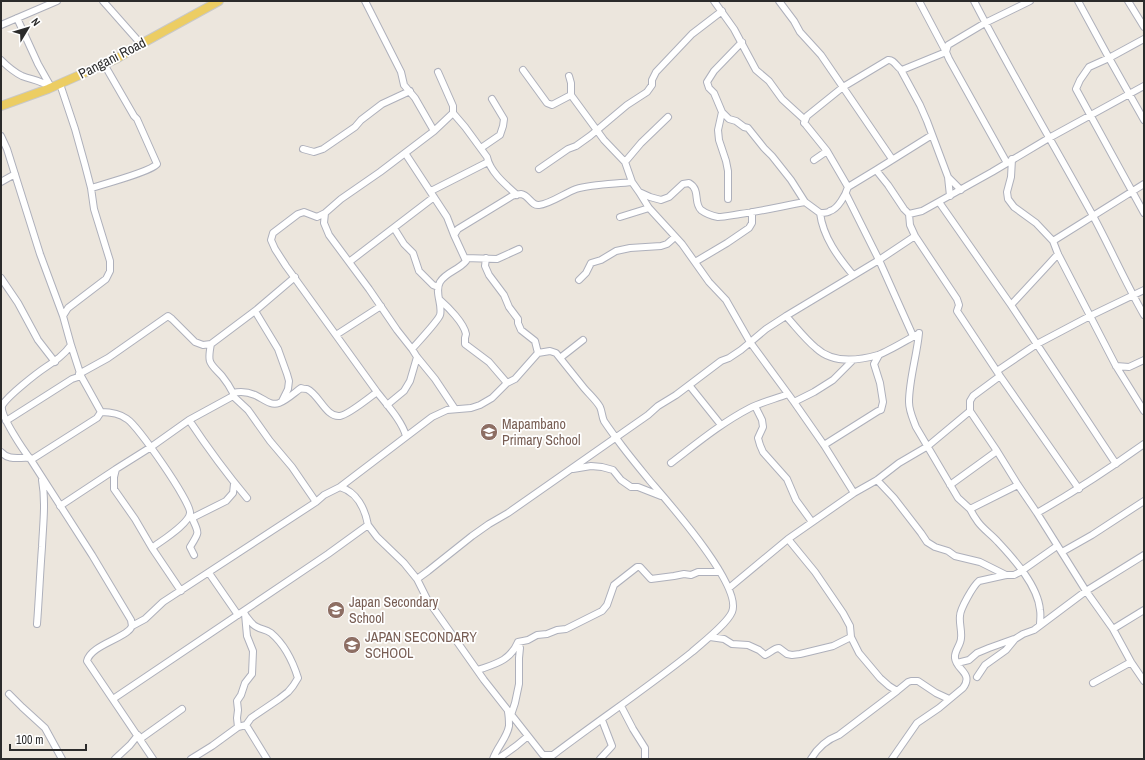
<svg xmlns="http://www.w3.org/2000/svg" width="1145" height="760" font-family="'Archivo Narrow',sans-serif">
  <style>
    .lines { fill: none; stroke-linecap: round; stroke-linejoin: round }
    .minor-casing { stroke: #aeb0bb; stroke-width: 8 }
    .major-casing { stroke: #c8c8c8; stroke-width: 10 }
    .minor { stroke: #fff; stroke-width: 6 }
    .major { stroke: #eccd63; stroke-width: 8 }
    .labels { text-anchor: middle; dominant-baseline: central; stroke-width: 3.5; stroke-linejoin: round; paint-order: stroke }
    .street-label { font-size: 14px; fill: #2b2b2b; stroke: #fff }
    .education-label { font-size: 14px; fill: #785e54; stroke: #fff; text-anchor: start }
  </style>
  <rect width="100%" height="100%" fill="#ece6dd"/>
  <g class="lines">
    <defs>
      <path id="minor" d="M103,1L141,44
        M365,1L401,72L404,85L415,98L434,131
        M714,1L734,29L756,70L769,81L782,99L805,120
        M779,1L794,21L800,32L821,55L892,159
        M974,1C1011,73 1053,143 1092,214C1110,247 1125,282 1144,315
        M1078,1L1109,58L1144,120
        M1128,1L1144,27
        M17,18L38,64L51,87
        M1,25L57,1
        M1144,39L1109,58L1089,67L1080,80L1076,89L1144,213
        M1,60C8,67 14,72 22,76C32,80 40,80 50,87
        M523,70L547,103L552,105L571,95
        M901,70L920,105L927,121L948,177L961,190
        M438,72L453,106V113L465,127L487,157C490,172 506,185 517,195
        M569,76L571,83V95L604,140L625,162L632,182L639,192L650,197L661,200L669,197L683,184L689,183C701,190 693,202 701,210C705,213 713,216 718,217C725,217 733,215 740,214C762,211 783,206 805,202L820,213C823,213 828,213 830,211C838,209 846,194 848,187L876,170L888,185L904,209L909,214L922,211L992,172L1049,138L1144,86
        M60,84L75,129L85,165L91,188L94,209L110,261V271L106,279L68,308L63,316L71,345C64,355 55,361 46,367C37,373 6,397 2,406C0,416 24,451 31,460L92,555L131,620L132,626C131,628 130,630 128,631C118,640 90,647 87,661L153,759
        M722,112L729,119L736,121L744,127L748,128L764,148L772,156L791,180L805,202
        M453,113L434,131L380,172L341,199L325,213L324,223L329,235L369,289L397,330L412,349L417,357L435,379L455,409
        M1,136L7,149L40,254L63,316
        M481,148L500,135L503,126L504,119L492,99
        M303,149L314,152L323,149L355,127L361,120L382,104L410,91
        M405,153L447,217L454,235
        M1012,159L1011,177L1007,192L1008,199L1014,207L1036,223L1053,241L1058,254L1116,366L1144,411
        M814,160L827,151
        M625,162L641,143L668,117
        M1007,163L949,59L946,52L948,45L985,23L1030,1
        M539,169L568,149L576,146L590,136L627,105L647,92L652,85V80L656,72L692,34L722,11
        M876,170L932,135
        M948,177L950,196
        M1,182L15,174
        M848,187L827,151L806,125L804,123L807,116L843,87L888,60C894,59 897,68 902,70L946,52L919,1
        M91,188C104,184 150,172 157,164L137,119L134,116L104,64
        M431,191L488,162
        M639,192L649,208L682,244L709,282L726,300L750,342L794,402L824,445L854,493
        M846,194L879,260L913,336
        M728,199V171L726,161L719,140L718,130L722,112L714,93L709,88L707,82L714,71L742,42
        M939,202L1011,305L1116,464
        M325,213L317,217L304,212L298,214L273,233L271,240L275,249L286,266L377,392C387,405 402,421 406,436
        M820,213C823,237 838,257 853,275
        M909,214L910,225L915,236L957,299L959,305L957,311L1000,376L1079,489
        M620,217L649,208
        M394,228L404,244L413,253L419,271L433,285L438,287
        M1053,241L1144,184
        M465,258L497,259L519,249
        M486,258L485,266L489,275L504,295L509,307L518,319V323L521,330L535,341L538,353
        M349,262L434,197
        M695,262L727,243L749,228L752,223V212
        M1,278L18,303L38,340L55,362
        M579,280L586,273L591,263L601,260L616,251L630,248L661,246L667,244L675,237
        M440,300C448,307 464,323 466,334L465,338V344L489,362L507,383
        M1011,305L1048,265L1058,254
        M255,311L278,349L287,374L289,381L288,389L282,401
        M786,316C796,327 805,339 816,348C833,364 857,361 878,355C889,351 905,341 916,335
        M919,333C917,355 909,380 909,402C909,411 913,419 916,427L958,498L970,509L1018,485
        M336,335L381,306
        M211,344C207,364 210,363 222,376C226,381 230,387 233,393
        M412,349C418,342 438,321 440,315C443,305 434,292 440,282C446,272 459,270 466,261L454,235L458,229L512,196C515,195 518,194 521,194C529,195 531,206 539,205C550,204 565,193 576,189C592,184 615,184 632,182
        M560,358L583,340
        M1116,366L1129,367L1144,360
        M997,371L1037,344L1090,316L1144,290
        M79,374L108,358L168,316L172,319L195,342L203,345L211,344L255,311L295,277
        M1000,376L973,396L970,401V411L997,451L1018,485L1037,513L1086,591L1113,629
        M689,385L721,425
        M233,396L248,410L270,441L292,467L316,502
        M794,402L814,392L833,380L853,360
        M387,405L404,391L410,381L417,357
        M755,406L762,420L763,427L758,438L760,445L763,452L787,479L796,500L812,522
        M101,412C110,412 119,413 127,419C138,426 191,502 190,513C189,524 161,541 152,548
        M189,420C207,447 226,473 247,498
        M6,421L72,379L81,376
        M824,445L878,411L881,410L883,402L880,383L874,364L879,355
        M1,452C9,461 19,457 30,458
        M31,460L97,418L101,412L81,376L71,345
        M671,463C696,444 721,423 750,408C762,402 775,399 788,394
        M573,469L591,466L602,467L613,470L621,480L631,487H638L661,496
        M877,480L894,498L921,533L927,542L935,547L948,551L955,556L980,562L1006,575
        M950,485L997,451
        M340,487L432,417L447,410L471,408L480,405L492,398L507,383L515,379L538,353L550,351L556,353L560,358C568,368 576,378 584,388C589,394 596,400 600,407C602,411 602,417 604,421C610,430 616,438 622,446C631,458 641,470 650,481C668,502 743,586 732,612C727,624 702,643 692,652C647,688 599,720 553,755H543L484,680L427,599L417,579L404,563L377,537L368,525
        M60,506L116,469
        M970,509C972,513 975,518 978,522C984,530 992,535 998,542C1014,559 1038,586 1040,610C1041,615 1040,620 1040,625
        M1037,513C1074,492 1109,469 1144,444
        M190,514L192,518L226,501L233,493L234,484
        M192,518C199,534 200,531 190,547L194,555
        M788,539L815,572L843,613L850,626L851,637L859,653L880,678L889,686L897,691
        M1062,552L1092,535L1144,501
        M209,573L238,615
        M417,579L428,571L472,536L489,524L508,513L648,415L658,406L676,395L721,361L729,358L741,350L766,329L786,316L879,260L915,236
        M729,588L788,539L854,493L877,480L899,463L928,446L970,411
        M181,591L152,548L135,519L114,489V477L116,469L151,447L189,420L233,396V393C241,391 248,392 255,395C264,399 270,406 279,403C287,400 294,393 301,388C303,389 305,389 307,389C319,394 326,418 340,416C348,415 369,398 377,392
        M1144,610L1113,629L1131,662L1144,681
        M37,624C39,598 40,573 42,547C43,524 46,502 42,480
        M710,637L724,639L732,644L748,645L759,650L765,655C770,653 774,648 779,648L787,654L792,655L800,654L833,646L851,637
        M957,663L969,660L977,653L989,648L1014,639
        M478,670C495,664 510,661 518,642L528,640L537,635L547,634L557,630L566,629L602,611L607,605L614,585L637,567H640L651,579L674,576L684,574L691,575L698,572H720
        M977,677L985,665L1006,650L1015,639L1023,634L1034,630L1086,591L1144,555
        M1093,683L1131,662
        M9,694L22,707L45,728L62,759
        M113,699L328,554L368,525C365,509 357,492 340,487L324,495L316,502L163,602L145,619L132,626
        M621,706L633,729L645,748V759
        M511,715L515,703L519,684V658L520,648L518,642
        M246,725L267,759
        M238,727L237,718L238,710L237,701L241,695L245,683L252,674L253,651L247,636L245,614
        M140,739L182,709
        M115,759L130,745L138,735
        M191,759L212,746L238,727L246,725L251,718L279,699L288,692L293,686L298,678C293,662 284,644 271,633C265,629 262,630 257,627C252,625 249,620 246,616
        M493,759C497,747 507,738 509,726C509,721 509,717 508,712
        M498,759L516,746L528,736
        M600,759L612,746L602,720
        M811,759C818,747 826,740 839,735L897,691L908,682L911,681H918L936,693L949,699
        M892,759L917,723L939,708L963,688C974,673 956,670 955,658C954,651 961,645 961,638C962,631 959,623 960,616C960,609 973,586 979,581L1006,575H1014L1020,572L1057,546"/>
      <path id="major" d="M1,106L48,89L116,59L141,44L219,1"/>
    </defs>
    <use href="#minor" class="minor-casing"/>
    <use href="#major" class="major-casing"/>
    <use href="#minor" class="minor"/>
    <use href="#major" class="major"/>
  </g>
  <defs>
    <symbol id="school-disc" viewBox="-11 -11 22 22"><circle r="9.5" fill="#8d6e63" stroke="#fff"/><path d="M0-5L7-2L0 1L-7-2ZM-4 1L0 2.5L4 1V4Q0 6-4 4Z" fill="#fff"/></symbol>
  </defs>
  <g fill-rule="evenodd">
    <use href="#school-disc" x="479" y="422" width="20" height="20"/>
    <use href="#school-disc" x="326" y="600" width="20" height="20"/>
    <use href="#school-disc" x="342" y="635" width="20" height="20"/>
  </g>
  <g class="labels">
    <g class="street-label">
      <text transform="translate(112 58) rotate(-27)">Pangani Road</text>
    </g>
    <g class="education-label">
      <text x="502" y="424">Mapambano<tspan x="502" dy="16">Primary School</tspan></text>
      <text x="349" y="602">Japan Secondary<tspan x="349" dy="16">School</tspan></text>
      <text x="365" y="637">JAPAN SECONDARY<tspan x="365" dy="16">SCHOOL</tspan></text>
    </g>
  </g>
  <rect width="1145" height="760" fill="none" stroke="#2b2b2b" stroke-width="4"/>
  <g transform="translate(28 28) rotate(52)" stroke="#ffffff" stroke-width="3" paint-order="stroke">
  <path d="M0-3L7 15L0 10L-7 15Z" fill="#2b2b2b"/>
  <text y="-6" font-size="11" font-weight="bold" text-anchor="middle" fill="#2b2b2b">N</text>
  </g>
  <path d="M10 744v6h76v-6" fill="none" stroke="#2b2b2b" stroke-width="2"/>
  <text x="16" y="744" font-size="12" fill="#2b2b2b" stroke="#ffffff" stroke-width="3" paint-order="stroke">100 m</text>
</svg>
